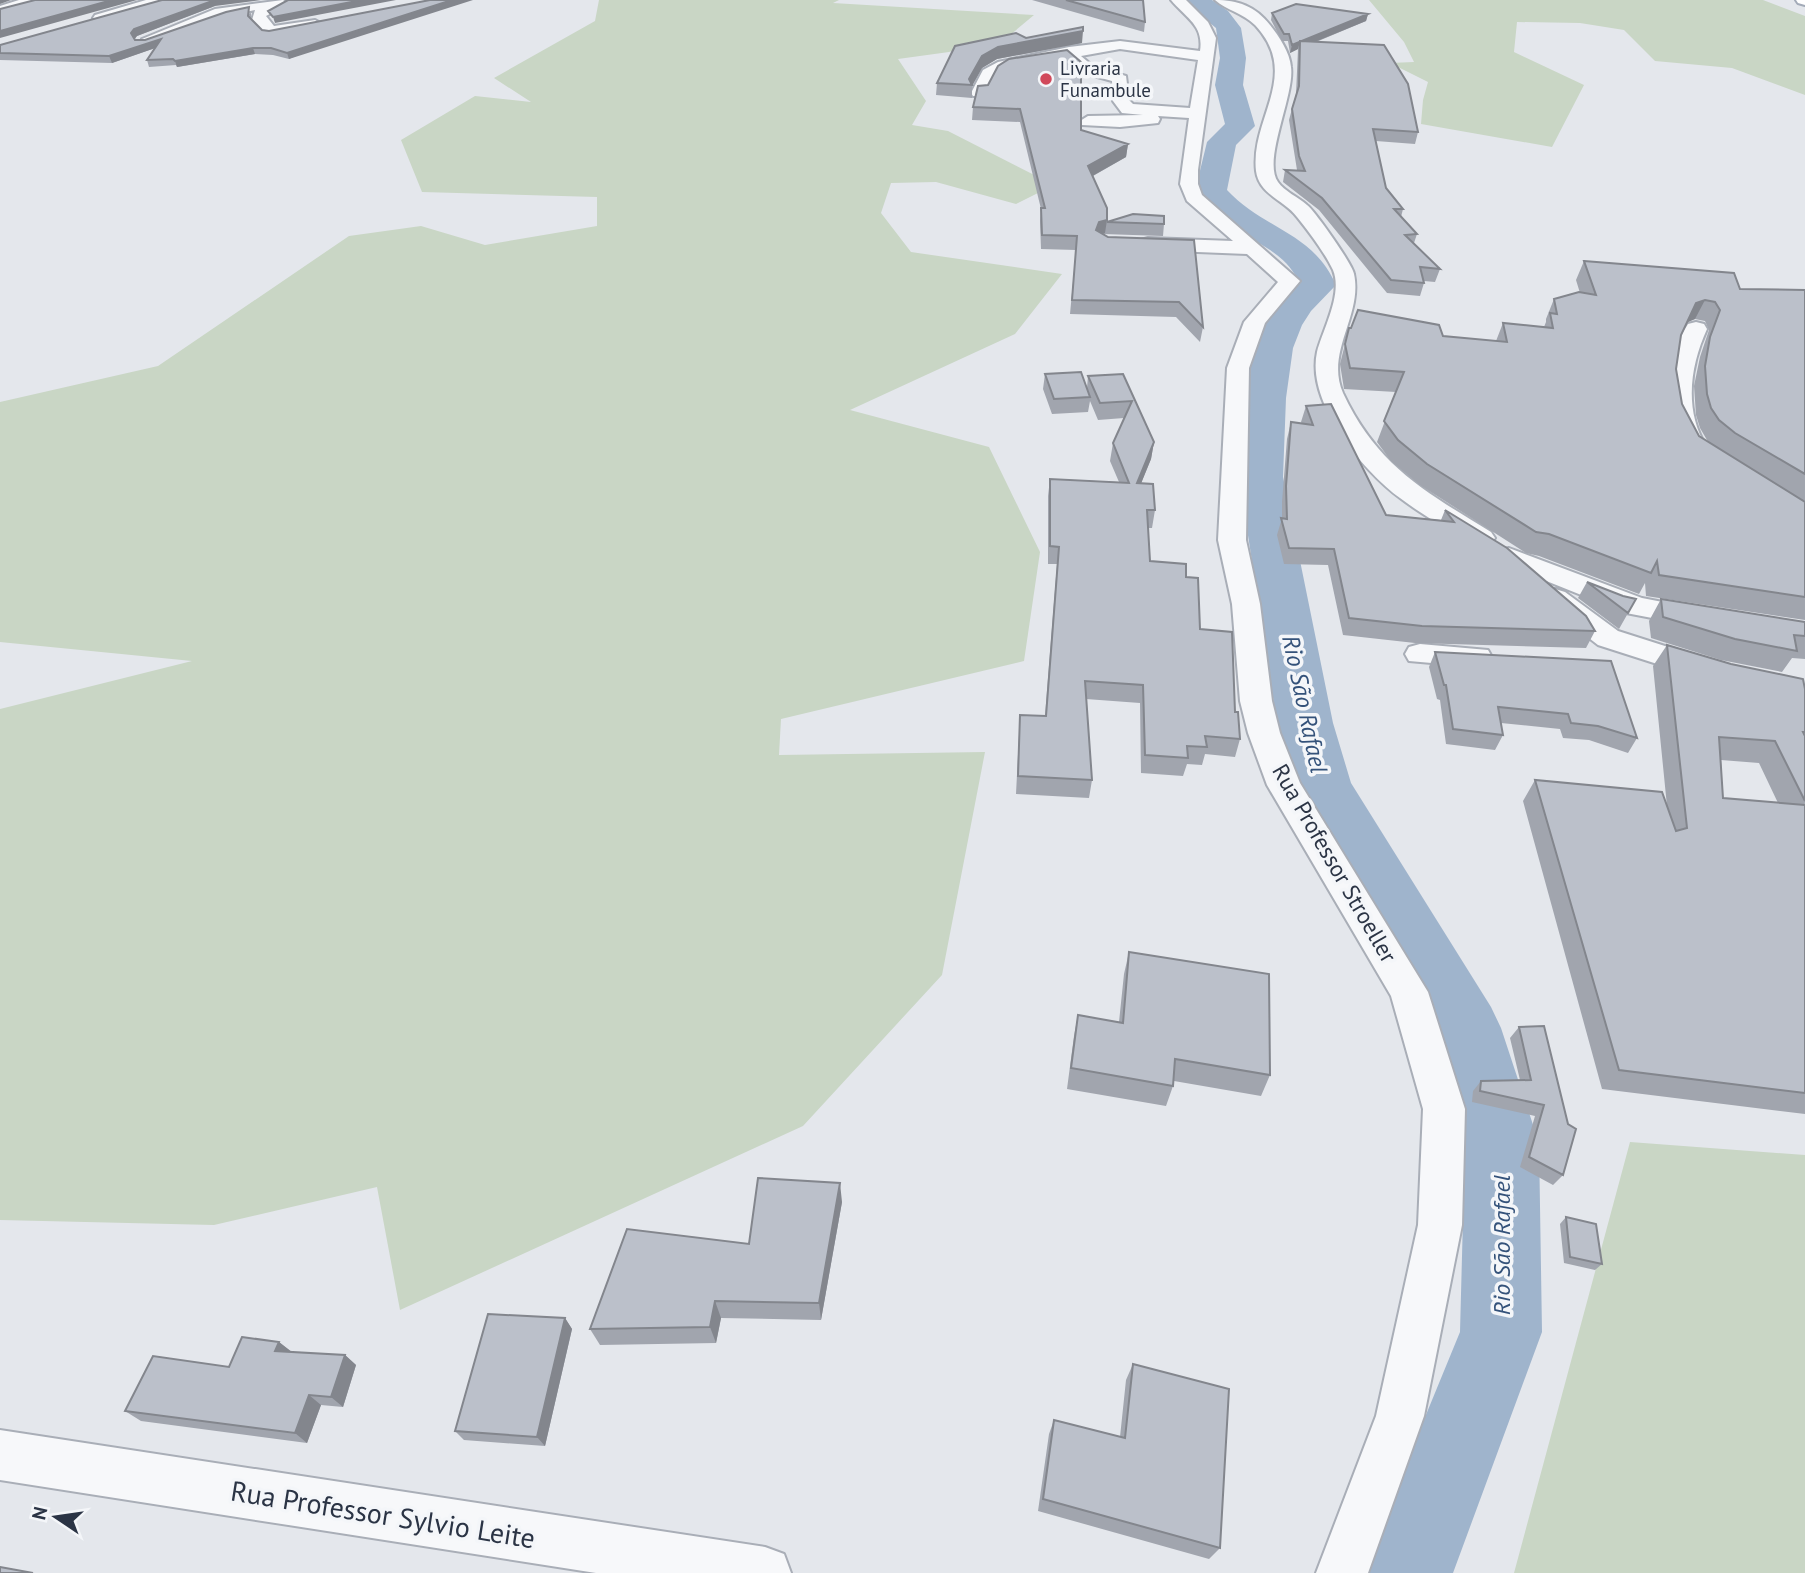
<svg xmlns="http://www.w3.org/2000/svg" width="1805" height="1573" font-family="'PT Sans',sans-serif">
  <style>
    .green { fill: #c9d6c5 }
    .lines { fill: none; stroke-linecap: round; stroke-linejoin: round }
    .river { fill: #9fb4cc; fill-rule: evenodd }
    .minor-casing { stroke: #a9aeb7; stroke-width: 4 }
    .major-casing { stroke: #a3abb8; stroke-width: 4 }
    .minor { fill: #f7f8fa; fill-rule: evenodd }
    .major { fill: #fff; fill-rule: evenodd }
    .wall { fill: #a1a5ae; fill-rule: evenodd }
    .shaded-wall { fill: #83868d }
    .building { fill: #bbc0ca; stroke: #83868d; stroke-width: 2 }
    .poi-dot { fill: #d1495b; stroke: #f4f6f9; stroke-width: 2.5 }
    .labels { text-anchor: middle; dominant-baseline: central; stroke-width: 7; stroke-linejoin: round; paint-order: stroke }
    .far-poi-label { font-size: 19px; fill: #2b3445; stroke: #f4f6f9; text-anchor: start }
    .street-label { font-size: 23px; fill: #2b3445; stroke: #f4f6f9 }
    .water-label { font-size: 24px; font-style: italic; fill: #34527a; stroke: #f4f6f9 }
    .near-street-label { font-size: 28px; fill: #2b3445; stroke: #f4f6f9 }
  </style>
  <rect width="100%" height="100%" fill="#e4e7ec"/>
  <path class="green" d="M599,0H839L833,3L1034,15L1009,36L949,52L898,59L926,101L912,125L948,131L1054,185L1016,204L936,182L891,183L881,213L911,252L1062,274L1015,334L850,410L989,447L1040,552L1024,661L781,719L779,755L985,752L942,975L803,1126L400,1310L377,1187L214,1225L0,1220V709L192,661L0,642V402L158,366L349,236L421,226L485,245L597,226V197L422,192L401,140L475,96L531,102L494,78L595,21Z
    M1369,0H1763L1805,16V95L1732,68L1655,61L1624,30L1580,23L1517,22L1514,52L1584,85L1552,147L1421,124L1423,100L1428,82L1390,63L1414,62L1404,42Z
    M1630,1142L1805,1155V1573H1514Z"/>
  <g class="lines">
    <path class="river" d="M1182,0H1212L1228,11L1241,28L1246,58L1243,85L1255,126L1236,145L1227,190C1263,229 1313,232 1336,285L1311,311L1302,325L1293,348L1286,398L1283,477L1333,723L1351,783L1491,1007L1501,1028L1539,1143L1542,1332L1453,1573H1361L1460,1332L1465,1143L1435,1035L1294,786L1277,723L1239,477L1245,398L1254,348L1264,325L1284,296L1299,283C1286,250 1247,240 1221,220C1211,213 1202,202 1195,191L1207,142L1225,124L1215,85L1220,58L1216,28Z"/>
    <defs>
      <path id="minor" d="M19,0H41L39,3L0,14V6Z
        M146,0H168L166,3L100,22L93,18L95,15Z
        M283,0L289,4L266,16L274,26L315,20L322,24L315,28L271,35L266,34L252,20L255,10L216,18L154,42H144L142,39L215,9Z
        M1171,0H1186L1208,22L1216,38L1198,170V184L1202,195L1300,281L1265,323L1249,368L1246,540L1260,604L1272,701L1280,733L1300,783L1428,992L1465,1109L1462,1225L1424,1416L1368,1573H1316L1376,1416L1418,1225L1423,1109L1391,996L1267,785L1248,733L1240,701L1232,604L1218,540L1227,368L1244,322L1278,282L1247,254L1148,250L1141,248L1138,244L1141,240L1148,238L1233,241L1187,201L1180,184L1189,118L1158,116L1160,119L1158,123L1120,127L1082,125L1080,121L1088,116L1143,115L1122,113L1113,101L1112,81L1083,73L1067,59L1007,69L995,76L985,96H973L971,93L983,70L998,62L1069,47L1120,41L1200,51C1204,25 1186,18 1171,0ZM1120,49L1198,60L1190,108L1133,104L1129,100L1126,76L1094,67L1081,56Z
        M1215,0C1238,0 1255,6 1270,25C1279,36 1290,53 1291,67C1295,95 1262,160 1278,182C1284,191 1298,197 1307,205C1315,211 1353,265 1354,274C1363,315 1325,352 1343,393C1377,466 1426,492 1491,532L1495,538L1491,544L1481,546L1471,544C1448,529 1422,515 1400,498C1362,470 1306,402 1317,352C1323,329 1343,294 1333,270C1325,253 1309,232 1297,217C1285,200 1259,195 1256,171C1250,118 1302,75 1255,25C1243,13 1226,10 1215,0Z
        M1696,322L1704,324L1707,329C1690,366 1684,410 1706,446L1703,451L1694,453L1685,451C1660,415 1663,360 1688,324Z
        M1509,548L1642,598L1709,611L1714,618L1709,625L1699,627L1626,613L1499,562L1495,556L1499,550Z
        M1555,589L1565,592L1618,631L1715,662L1719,669L1715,676L1704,679L1598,645L1545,604L1541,598L1545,592Z
        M1420,644L1488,650L1492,657L1488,664L1477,667L1409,661L1405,654L1409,647Z
        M0,1430L765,1547L784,1554L791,1573H596L0,1480Z"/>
      <path id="major" d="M1796,0H1805V5L1798,3Z"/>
    </defs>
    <use href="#minor" class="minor-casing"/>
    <use href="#major" class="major-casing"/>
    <use href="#minor" class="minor"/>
    <use href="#major" class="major"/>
  </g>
  <path class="wall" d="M430,0L289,59L273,55L255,54L177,67L176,65L149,67L147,60L155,48L112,63L0,60V45L215,6L137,36L134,39L135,40H145L251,13V18L262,30L269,31Z
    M1032,0H1143L1145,22L1144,32Z
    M1272,13L1368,14L1366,21L1316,42L1418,132L1415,144L1376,141L1386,188L1403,209L1401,217L1417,234L1414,243L1440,269L1435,282L1424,281V283L1420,296L1387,293L1319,210L1283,182L1285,170H1297L1289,120L1296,94L1298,49L1290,53L1288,41H1282L1271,20Z
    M1026,38L1082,43L997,59L982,68L972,86V98L936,95L937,83Z
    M978,86L1081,130L1128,144L1126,157L1093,176L1107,222L1164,224L1163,236L1103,234L1108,237L1194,240L1203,327L1200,342L1176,317L1070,314L1076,250L1041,249L1040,221L1041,209L1020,122L972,120L973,107Z
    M1584,261L1740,289L1805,290V620L1646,596L1645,583L1639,594L1539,556L1526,553L1420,485L1391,461L1377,442L1396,392L1344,389L1340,364L1349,328L1496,341L1503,323L1544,327L1546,322V319L1554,299L1580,293L1576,280ZM1695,319L1705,321L1709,330L1700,357L1694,386L1696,415L1700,428L1707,440L1712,445L1699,436L1682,404L1676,369L1681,335L1686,322Z
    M1045,374L1087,388L1088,376L1123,374L1154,442L1151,459L1141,483L1155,510L1152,528H1148L1150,561L1186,577L1200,629L1235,712L1240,739L1235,757L1205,754L1202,765L1187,764L1183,776L1141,773L1140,703L1086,699L1092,780L1089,798L1016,794L1020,715L1045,716L1057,564H1048V496L1050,479L1119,482L1110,461L1113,443L1124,418L1098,420L1090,401L1088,412L1052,414L1043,389Z
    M1306,406L1386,515L1441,520L1445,510L1595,631L1586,648L1415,643L1343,635L1328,565L1284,564L1277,535L1282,518V502L1287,439L1291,422L1302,424L1301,422Z
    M1587,582L1623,596L1636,599L1619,629L1578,598Z
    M1661,599L1805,622V659L1792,658L1782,672L1721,660L1651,638L1649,621Z
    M1667,645L1805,689V1114L1602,1089L1523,801L1535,780L1667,806L1653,666ZM1721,760L1759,763L1778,803L1723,798Z
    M1435,652L1637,738L1628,753L1589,740L1563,738L1560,729L1501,723L1503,735L1495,750L1446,744L1440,700L1437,699L1429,667Z
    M1129,952L1270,1075L1261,1096L1174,1081L1173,1086L1166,1106L1067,1089L1074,1036L1078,1015L1119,1022L1124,974Z
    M1544,1026L1563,1175L1553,1185L1520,1167L1535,1116L1472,1102L1473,1091L1481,1081L1520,1080L1510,1038L1519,1027Z
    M842,1202L821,1320L721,1318L716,1343L600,1345L590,1329L749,1244Z
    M1566,1217L1602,1264L1595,1270L1564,1263L1560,1224Z
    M565,1318L572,1329L545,1446L464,1440L455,1431Z
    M279,1342L291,1352L345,1355L356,1365L343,1407L321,1405L307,1443L141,1421L125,1411L229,1367Z
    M1133,1364L1220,1548L1209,1559L1038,1511L1049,1434L1054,1420L1120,1437L1126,1380Z"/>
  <path class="shaded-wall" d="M0,0H11L0,4Z
    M112,0H137L0,38V31Z
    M212,0H261L215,6L137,36L134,40L131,33L134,29Z
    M362,0H396L275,23L273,17Z
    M452,0H473L289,59L287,53Z
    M1368,14L1366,21L1300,48V41Z
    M1083,31L1082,43L997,59L982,68L972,86L969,79L982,56L998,47Z
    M161,39L164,45L112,63L109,56Z
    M1300,41L1298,49L1290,53L1292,45Z
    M253,48L255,54L177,67L175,61Z
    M1128,144L1126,157L1087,179L1088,166Z
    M1107,220L1105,233L1097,236L1096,230L1099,222Z
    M1705,300L1695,319L1686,323L1696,303Z
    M1154,442L1151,459L1134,501L1137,483Z
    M840,1183L842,1202L821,1320L819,1303Z
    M715,1301L721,1318L716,1343L710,1327Z
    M565,1318L572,1329L545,1446L537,1437Z
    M279,1342L292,1352L275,1351Z
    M345,1355L356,1365L343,1407L331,1397Z
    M309,1395L321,1405L307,1443L295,1433Z"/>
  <path class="building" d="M35,0H112L0,31V9Z
    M162,0H215L134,29L131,33L135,40H145L226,12L249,7L248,16L262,30L269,31L430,0H452L287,53L271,48H253L175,61L173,59L147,60L161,39L109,56L0,53V45Z
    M288,0H362L273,17L268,11Z
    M1066,0H1143L1145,22Z
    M1296,4L1368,14L1292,45L1289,34H1284L1272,13Z
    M1083,27V31L998,47L982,56L969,79L972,85L937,83L955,46L1016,33L1026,38Z
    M1300,41L1384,45L1408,84L1418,132L1373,129L1386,188L1403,209H1394L1417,234L1405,235L1440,269L1420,267L1424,283L1391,280L1322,198L1285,170L1305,171L1299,156L1292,109L1299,86Z
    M1067,50L1081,62V130L1128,144L1088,166L1107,208V220L1099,222L1096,230L1108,237L1194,240L1203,327L1179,302L1072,300L1077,236L1042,235L1041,208H1045L1020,109L973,107L978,86L988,85L998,66L1009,59Z
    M1133,214L1164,216V224L1107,222Z
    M1584,261L1734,273L1740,289L1805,290V474L1735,433L1719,420L1711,408L1707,394L1705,366L1710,337L1720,310L1715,302L1705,300L1696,303L1681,335L1676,369L1682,404L1699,436L1805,502V597L1659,575L1657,561L1651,573L1549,534L1536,532L1427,464L1398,440L1384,421L1404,372L1350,368L1345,344L1349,328H1351L1358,310L1439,325L1443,336L1507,342L1503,323L1553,328L1550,313L1557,314L1554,299L1579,292L1596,295Z
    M1081,372L1090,397L1054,399L1045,374Z
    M1123,374L1154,442L1137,483L1153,484L1155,510H1147L1150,561L1186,564V577L1198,578L1200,629L1232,632L1235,712H1238L1240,739L1205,736L1207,747L1187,746L1188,758L1145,755L1143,685L1085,681L1092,780L1018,776L1020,715L1046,716L1059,547L1050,546V479L1129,483L1113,443L1132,401L1100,403L1088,376Z
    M1331,404L1386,515L1454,522L1445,510L1507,548L1586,616L1595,631L1422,626L1349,618L1334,549L1289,548L1281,518L1287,519L1286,486L1291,422L1313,425L1306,406Z
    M1587,582L1623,596L1636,599L1628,613Z
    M1661,599L1805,622V636L1794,635L1797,651L1735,639L1663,617Z
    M1667,645L1731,664L1803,679L1805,689V732H1803L1805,736V801L1775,741L1719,737L1723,798L1805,805V1093L1619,1070L1535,780L1662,792L1676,831L1687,828Z
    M1435,652L1611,661L1637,738L1598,726L1571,723L1568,714L1498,707L1503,735L1453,729L1446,685H1444Z
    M1129,952L1269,974L1270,1075L1175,1059L1173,1086L1071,1068L1078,1015L1123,1023Z
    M1544,1026L1568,1124L1576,1129L1563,1175L1529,1157L1544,1105L1480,1091L1481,1081L1531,1080L1519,1027Z
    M758,1178L840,1183L819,1303L715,1301L710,1327L590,1329L627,1229L749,1244Z
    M1566,1217L1596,1224L1602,1264L1570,1257Z
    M488,1314L565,1318L537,1437L455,1431Z
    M242,1337L279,1342L275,1351L345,1355L331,1397L309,1395L295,1433L125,1411L153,1356L229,1367Z
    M1133,1364L1229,1389L1220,1548L1043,1499L1054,1420L1125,1438Z
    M0,1567L33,1573H0Z"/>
  <circle class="poi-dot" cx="1046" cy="79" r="7"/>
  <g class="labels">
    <g class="far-poi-label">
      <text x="1060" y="68">Livraria<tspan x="1060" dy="22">Funambule</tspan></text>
    </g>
    <g class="street-label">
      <text transform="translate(1335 863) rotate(60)">Rua Professor Stroeller</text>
    </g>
    <g class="water-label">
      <text transform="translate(1305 704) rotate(78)">Rio São Rafael</text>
      <text transform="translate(1501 1245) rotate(-90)">Rio São Rafael</text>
    </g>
    <g class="near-street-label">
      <text transform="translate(383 1514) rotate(9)">Rua Professor Sylvio Leite</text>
    </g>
  </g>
  <g transform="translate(56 1517) rotate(283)" stroke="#f4f6f9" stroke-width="5" paint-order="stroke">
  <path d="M0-5L12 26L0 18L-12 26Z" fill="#2b3445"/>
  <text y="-10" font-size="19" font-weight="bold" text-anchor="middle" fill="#2b3445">N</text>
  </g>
</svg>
